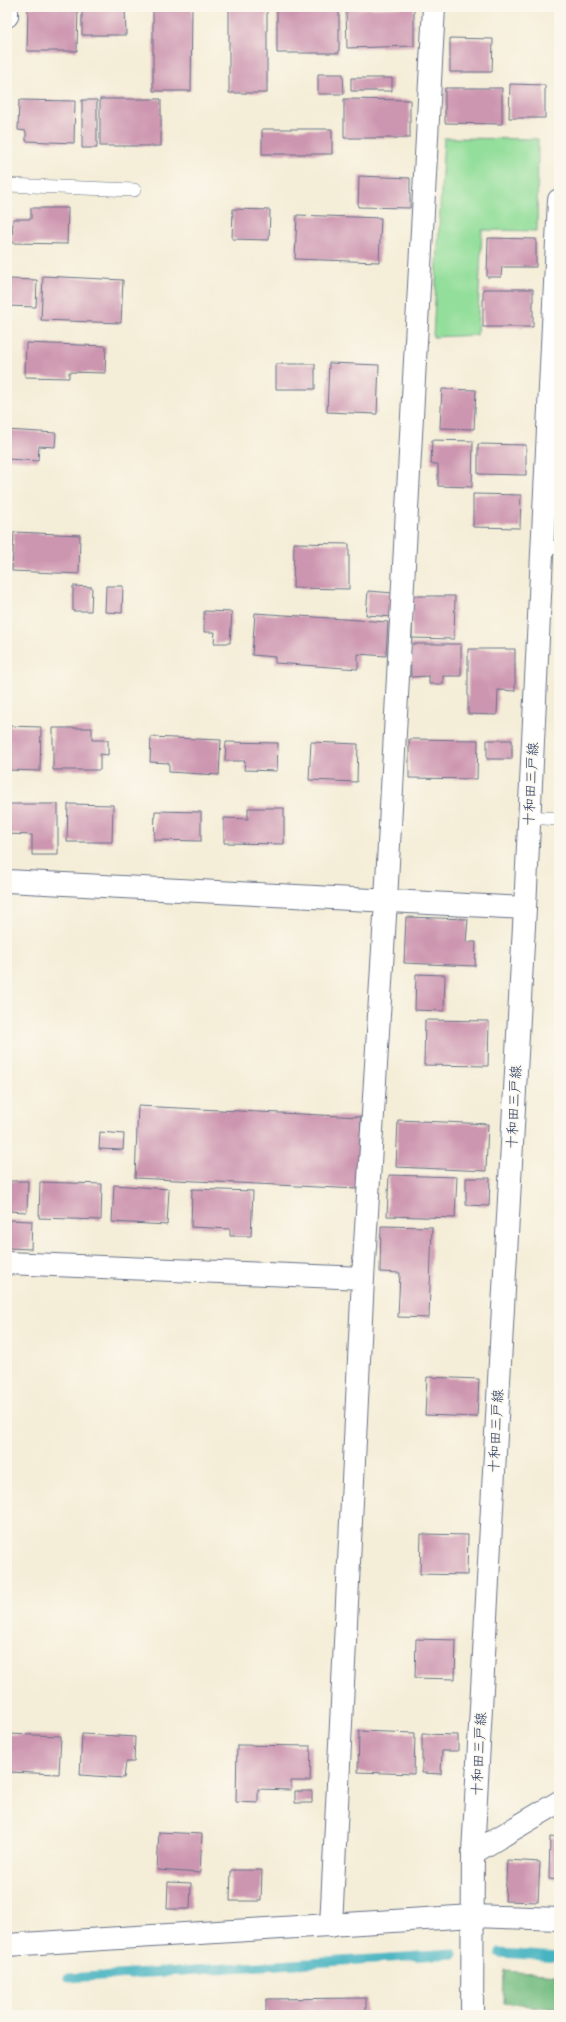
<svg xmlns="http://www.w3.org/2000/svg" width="566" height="2022" font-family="Pangolin,'Klee One',sans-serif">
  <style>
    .green { fill: #93de9a; stroke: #57867c }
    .forest { fill: #76bd82; stroke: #487670 }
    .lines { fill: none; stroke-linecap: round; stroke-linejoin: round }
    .stream { stroke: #46b4c1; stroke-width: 9 }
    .building { fill: #cd96b0 }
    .service-casing { stroke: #677288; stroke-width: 14 }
    .minor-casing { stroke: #677288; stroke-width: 24 }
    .tertiary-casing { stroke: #677288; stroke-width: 24 }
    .primary-casing { stroke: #677288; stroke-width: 24 }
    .service { stroke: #fff; stroke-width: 13 }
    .minor { stroke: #fff; stroke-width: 22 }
    .tertiary { stroke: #fff; stroke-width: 22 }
    .primary { stroke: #fff; stroke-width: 22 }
    .labels { text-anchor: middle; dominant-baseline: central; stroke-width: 3; stroke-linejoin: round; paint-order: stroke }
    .street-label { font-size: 14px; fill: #1b2f5e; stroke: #fbf7ec }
  </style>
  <rect width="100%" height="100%" fill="#fbf7ec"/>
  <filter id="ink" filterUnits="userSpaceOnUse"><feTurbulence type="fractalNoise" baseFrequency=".025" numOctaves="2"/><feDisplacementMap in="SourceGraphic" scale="8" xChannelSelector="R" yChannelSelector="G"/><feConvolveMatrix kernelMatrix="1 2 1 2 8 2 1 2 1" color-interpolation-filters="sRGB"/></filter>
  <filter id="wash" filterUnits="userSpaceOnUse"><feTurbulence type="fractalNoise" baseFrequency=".012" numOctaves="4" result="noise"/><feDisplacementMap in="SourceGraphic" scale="16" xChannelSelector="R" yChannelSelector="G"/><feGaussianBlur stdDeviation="0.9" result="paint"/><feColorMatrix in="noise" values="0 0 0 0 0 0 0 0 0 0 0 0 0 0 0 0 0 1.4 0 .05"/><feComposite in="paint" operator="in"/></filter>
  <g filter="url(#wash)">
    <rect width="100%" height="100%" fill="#f4edd7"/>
    <path class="green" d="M444,138L538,139L537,231L482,230L477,335L433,337Z"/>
    <path class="forest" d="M504,1971L559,1975V2009L503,2003Z"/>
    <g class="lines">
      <path class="stream" d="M500,1953L559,1957
        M68,1978L454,1954"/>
    </g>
    <g id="blocks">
      <path class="building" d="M28,7H78L77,51H27Z
        M82,7H125L126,35H82Z
        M153,7H192L191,91H153Z
        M414,7V46L347,48L346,9Z
        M229,8H267V93H229Z
        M277,9H339V53H277Z
        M450,38L493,39L492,72H450Z
        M318,74H343L344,94H318Z
        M351,78H392V91H351Z
        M510,84L545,85V118H509Z
        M445,88H502V124L445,123Z
        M100,99H161V146H100Z
        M344,99L410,100V138H344Z
        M19,100L75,101L74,143L26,141V131L18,130Z
        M82,100H97V148H82Z
        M262,129H332V154H262Z
        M359,176L410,178V208L358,207Z
        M31,208H68L67,244L12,243L13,219H31Z
        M233,209L270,210L269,240L232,239Z
        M297,215L381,218L379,262L295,259Z
        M488,238L536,239V267H502L501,277H487Z
        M43,276L123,280L121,323L41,320Z
        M8,279L37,280L36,307L7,306Z
        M483,289H533V327H483Z
        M26,343L106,346L105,373L69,372V378L25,377Z
        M329,363L379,365L377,414L327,412Z
        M276,364H315V389H276Z
        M442,389L476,390L474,429L440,428Z
        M7,430L56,433L55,447L39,446L38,461L7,459Z
        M432,440L473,441L472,487L438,486V464H431Z
        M478,444L526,445V475L478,474Z
        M473,494L521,495L520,528L473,527Z
        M14,532L80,535L79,574L12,571Z
        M294,543L349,544V589L293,588Z
        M73,586L92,587L91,611H73Z
        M106,586H123L122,613L105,612Z
        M368,591L394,593L393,617L366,615Z
        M413,596H455L454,639L412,638Z
        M204,611L232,612L230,643H214L215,632H204Z
        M255,613L388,622L386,656L358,654V669L275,663V657L252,655Z
        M410,644H461V676H443V684H429V676L411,677Z
        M468,649H515V691L498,690L497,715L468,714Z
        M7,726L41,727L40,771L7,770Z
        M53,728H92V740H108V755L100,754V770H53Z
        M151,737L221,740L219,775L169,772V763L150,762Z
        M409,739L478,740L477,779L409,778Z
        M487,740H512V759H487Z
        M226,742L278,743L277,771L244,770L245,761H225Z
        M311,742L358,744L357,782L309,780Z
        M7,804H58V855H32V835L7,834Z
        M68,804L113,805L112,842H67Z
        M248,808H284V844L224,843V818L248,819Z
        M155,811L201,812V841L154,840Z
        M406,917L468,919L466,942H476L475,966L404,963Z
        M416,974L445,975L444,1011L415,1010Z
        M425,1020L489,1021L488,1066L424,1065Z
        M138,1106L361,1117L358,1189L135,1178Z
        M398,1120L488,1124L486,1171L396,1167Z
        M100,1132L124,1134L123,1150L99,1149Z
        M389,1175L457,1177L455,1218L387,1216Z
        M466,1178H490L489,1206L466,1205Z
        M7,1181H28L27,1212L7,1211Z
        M40,1182L102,1184L101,1220L39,1218Z
        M114,1185L169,1189L167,1225L112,1222Z
        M192,1189L253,1191L251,1236H230V1229L191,1227Z
        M9,1220L32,1221L31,1249L8,1248Z
        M381,1226L432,1227L429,1318L398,1317L400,1273L380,1272Z
        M427,1377L479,1379L477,1417L425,1415Z
        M421,1534L468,1535L467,1575L420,1574Z
        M416,1639L456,1640L455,1679L415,1678Z
        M359,1731L415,1733L414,1774L358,1772Z
        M7,1734L61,1736L59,1774L7,1772Z
        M82,1734L135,1737L134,1762H126L124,1778L80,1775Z
        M422,1734L458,1735V1751H442L441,1774L422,1773Z
        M237,1745L311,1746L310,1781H291V1790L258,1789V1803L236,1802Z
        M295,1791H312V1803H295Z
        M159,1832L202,1834L200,1873L157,1870Z
        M550,1837L559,1838V1880L549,1879Z
        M507,1860L540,1862L538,1902L505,1901Z
        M231,1870H262L261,1901H230Z
        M168,1882L191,1883L190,1909H167Z
        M366,1998V2015H266V1999Z"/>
    </g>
  </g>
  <g filter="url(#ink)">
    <use href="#blocks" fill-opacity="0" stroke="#677288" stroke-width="1"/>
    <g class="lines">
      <defs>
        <path id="service" d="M7,185L134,190
          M543,547L559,548
          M529,817L559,819"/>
        <path id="minor" d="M7,16V7
          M7,881L525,908
          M7,1263L363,1278
          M473,1853L559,1802
          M331,1926L363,1278L386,900L434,7"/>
        <path id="tertiary" d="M7,1945L473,1916L559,1919"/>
        <path id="primary" d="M472,2015L473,1853L525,908L559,200"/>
      </defs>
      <use href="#service" class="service-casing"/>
      <use href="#minor" class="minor-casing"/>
      <use href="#tertiary" class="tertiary-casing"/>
      <use href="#primary" class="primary-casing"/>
      <use href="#service" class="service"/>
      <use href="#minor" class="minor"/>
      <use href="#tertiary" class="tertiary"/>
      <use href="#primary" class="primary"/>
    </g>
  </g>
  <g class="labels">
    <g class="street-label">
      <text transform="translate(531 784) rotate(-87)">十和田三戸線</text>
      <text transform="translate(514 1107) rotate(-87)">十和田三戸線</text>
      <text transform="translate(496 1431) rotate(-87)">十和田三戸線</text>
      <text transform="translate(479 1754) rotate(-87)">十和田三戸線</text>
    </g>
  </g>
  <rect width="566" height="2022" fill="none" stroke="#fbf7ec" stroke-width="24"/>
</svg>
